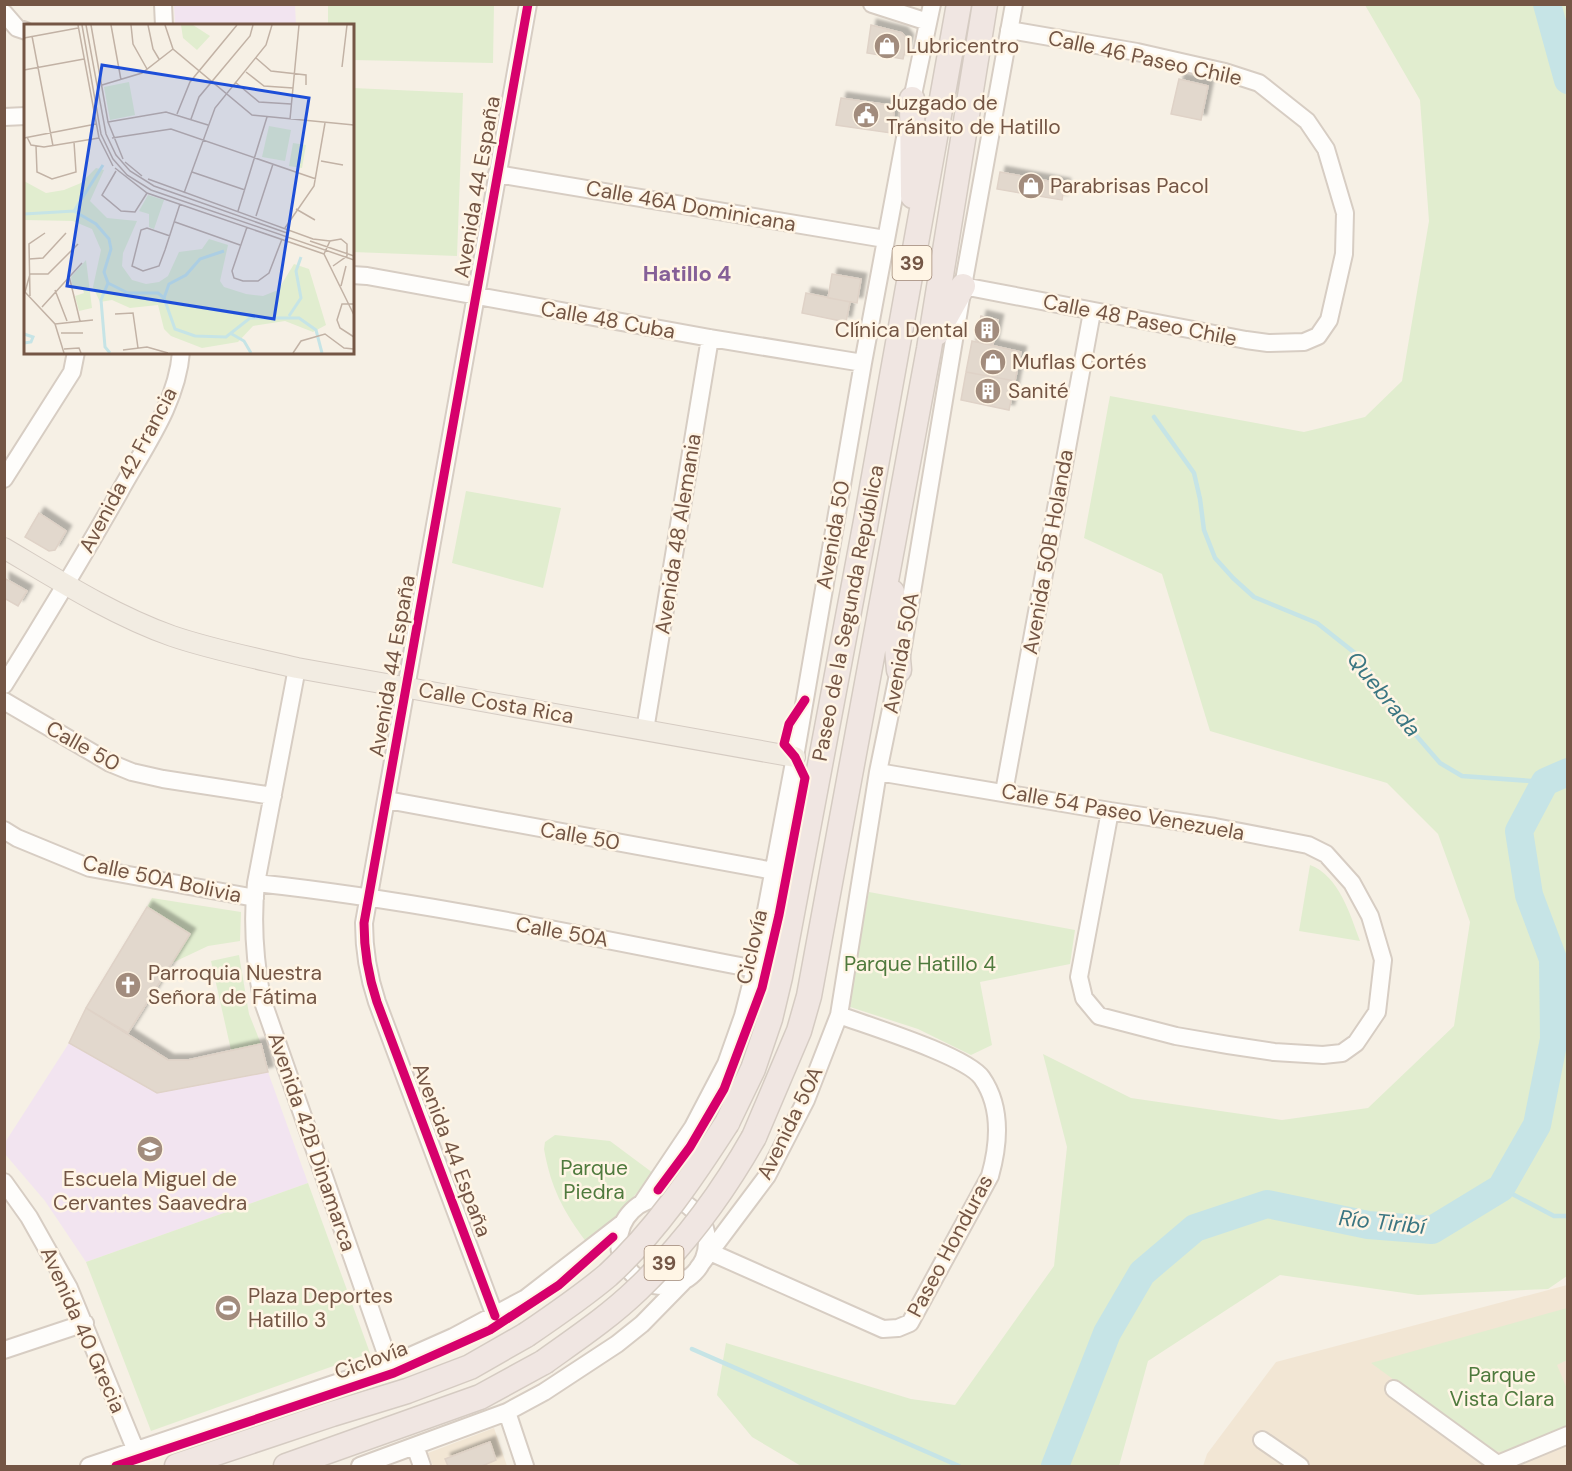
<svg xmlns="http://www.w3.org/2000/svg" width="1572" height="1471" font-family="'DM Sans',sans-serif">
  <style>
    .residential { fill: #f2e6d4 }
    .education { fill: #f2e4f0 }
    .green { fill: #e1edcf }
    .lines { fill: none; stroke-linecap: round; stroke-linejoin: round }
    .stream { stroke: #c6e4e6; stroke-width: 4.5 }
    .river { stroke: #c6e4e6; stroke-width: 28 }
    .building { fill: #e2d8cd; stroke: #dfd2c7; stroke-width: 1.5; filter: url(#shadow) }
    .minor-casing { stroke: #d7cdc3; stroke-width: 20 }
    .major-casing { stroke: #d5cbc2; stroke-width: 22 }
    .highway-casing { stroke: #d5cbc2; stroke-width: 27 }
    .minor { stroke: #fefdfb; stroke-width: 16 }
    .major { stroke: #f2ece2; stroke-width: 20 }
    .highway { stroke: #f0e6e2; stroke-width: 24 }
    .highway-bridge-casing { stroke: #d5cbc2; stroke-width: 27; stroke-linecap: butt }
    .highway-bridge { stroke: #f0e6e2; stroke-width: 24 }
    .cycleway-casing { stroke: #fff5e5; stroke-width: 13 }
    .cycleway { stroke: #d6006c; stroke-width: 9 }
    .labels { text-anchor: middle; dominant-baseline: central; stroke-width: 5; stroke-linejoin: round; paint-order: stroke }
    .shield { fill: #fff5e5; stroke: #9e8675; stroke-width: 1.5 }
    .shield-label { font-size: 20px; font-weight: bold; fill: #745645 }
    .poi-label { font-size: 21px; fill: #745645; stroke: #fff5e5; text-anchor: start }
    .street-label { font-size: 21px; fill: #745645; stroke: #fff5e5 }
    .park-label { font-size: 21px; fill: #4f7a3d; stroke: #fff5e5 }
    .neighbourhood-label { font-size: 22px; font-weight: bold; fill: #856098; stroke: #fff5e5 }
    .water-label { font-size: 22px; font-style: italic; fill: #3b7682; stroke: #fff5e5 }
    .inset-river { fill: none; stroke: #c6e4e6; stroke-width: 3 }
    .inset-road { fill: none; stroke: #c2b2a5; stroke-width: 1.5 }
    .view { fill: #1d4ed8; fill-opacity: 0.15; stroke: #1d4ed8; stroke-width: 3 }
    .inset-edge { fill: none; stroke: #745645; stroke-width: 3 }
  </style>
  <defs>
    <filter id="shadow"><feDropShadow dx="5.5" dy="-5.5" stdDeviation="1.5" flood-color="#0004"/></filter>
  </defs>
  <rect width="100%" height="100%" fill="#f6f0e5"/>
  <path class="residential" d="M1567,1285V1466H1203L1207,1454L1276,1362Z
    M494,1428L507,1466H433L428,1453Z"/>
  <path class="education" d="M174,5H295L296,25H175Z
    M69,1043L157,1093L268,1072L308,1183L86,1262L45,1201L5,1154L4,1144Z"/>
  <path class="green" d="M328,5H494L493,63L353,60L352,26L328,25Z
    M1365,5H1567V1276L1548,1289L1418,1295L1280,1275L1148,1361L1119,1466H801L752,1437L717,1395L726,1343L911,1399L955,1405L1054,1266L1067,1147L1043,1054L1131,1098L1282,1120L1368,1108L1454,1026L1470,922L1438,834L1387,783L1210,731L1162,574L1084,538L1110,396L1304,432L1365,417L1402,381L1429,221L1420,100Z
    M353,88L463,93L457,256L353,252Z
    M466,491L561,508L543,588L452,563Z
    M1310,865C1339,876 1350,914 1360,941L1299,931Z
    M869,892L1075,930L1070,964L980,982L992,1045L971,1055L918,1029L847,1006Z
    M152,898L241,912L240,941L208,946L172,963L190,934L147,907Z
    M239,955L249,1014L261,1044L231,1050L211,961Z
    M555,1135L610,1141L653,1173L617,1217L587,1243C563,1211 551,1188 544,1149L545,1142Z
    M308,1183L370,1353L151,1431L86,1262Z
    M1567,1308V1360L1557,1365L1567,1389V1427L1505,1452L1491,1451L1371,1363Z"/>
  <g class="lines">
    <path class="stream" d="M1154,417L1194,473L1200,499L1204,530L1215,558L1233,578L1254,597L1317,623L1360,657L1394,710L1440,763L1462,776L1545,782
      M1501,1188L1554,1216H1568
      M692,1349L959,1466"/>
    <path class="river" d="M1547,4L1568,80
      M1055,1466L1107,1333L1142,1273L1195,1228L1267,1204L1368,1225L1432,1230L1501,1188L1537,1125L1554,1039L1553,959L1529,895L1519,831L1545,782L1568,772"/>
  </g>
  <path class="building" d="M871,25L902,33L908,40L903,59L867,53Z
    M1179,79L1208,86L1201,120L1171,114Z
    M841,98L895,106L891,133L836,125Z
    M1000,172L1065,184L1062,200L997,189Z
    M832,274L861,279L857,303L828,298Z
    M806,293L850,302L846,322L802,313Z
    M981,316L998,320L993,344L976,340Z
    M972,341L1021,352L1015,381L966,372Z
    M966,372L1015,381L1009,410L961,400Z
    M39,513L66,531L55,550L49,551L25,537Z
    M4,578L27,591L18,606L4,598Z
    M147,907L190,934L128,1033L86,1008Z
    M86,1008L168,1060H188L261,1044L268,1072L157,1093L69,1043Z
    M490,1442L496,1460L482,1466H448L445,1459Z"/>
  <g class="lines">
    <defs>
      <path id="minor" d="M163,4L164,26
        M872,4L928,22
        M4,13L17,28L26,31
        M910,109L932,4
        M4,117L26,116
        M497,174L885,239
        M352,275L367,276L710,338L863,363
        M963,286L1246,340L1268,343L1304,342L1318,336L1329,320L1344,254L1345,213L1326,149L1307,121L1259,83L1225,72L1137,52L1009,30
        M4,479L72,372L76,352
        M297,668L256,883C252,921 255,962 262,999L390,1365
        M4,685C44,621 82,558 119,493C143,449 177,404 181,352
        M4,701L110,763L132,772L163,779L273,796
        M645,730L710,338
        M878,772L1110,811L1215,827L1308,845L1326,854L1352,883L1370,916L1383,960L1377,1012L1356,1043L1342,1053L1323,1055L1274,1052L1228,1045L1176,1036L1099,1016L1084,998L1079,977L1110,811
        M1004,792L1092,312
        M387,800L774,871
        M4,830L17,838L90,868L255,898
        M256,883C424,901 590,937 755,969
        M4,1182L29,1217L69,1288L136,1451
        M619 1242a44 44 0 1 1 88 0a44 44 0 1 1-88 0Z
        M642,1203L693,1127L726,1064L743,1016L755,969L795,757L863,363L905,138
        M710,1252L883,1329L898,1328L910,1323L990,1176C999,1144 1002,1107 982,1078C967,1056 869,1026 839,1015
        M698,1268L767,1176L806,1100L839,1015L878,772L899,670L963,286L1014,4
        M495,1316L377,1002C368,975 364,951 364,923L528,4
        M4,1350L85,1323
        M1394,1389L1500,1466
        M507,1412L525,1466
        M1262,1440L1300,1466
        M415,1446L422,1466
        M1498,1464L1568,1435
        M89,1466L390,1365L453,1337L526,1298L624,1222
        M360,1466L507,1412L544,1392L617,1344L642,1324L687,1278"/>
      <path id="major" d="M4,548C58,580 113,615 172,636C213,650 255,658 297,668L795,757"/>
      <path id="highway" d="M912,99L913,196
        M937,333L963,286
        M892,592L899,670
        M727,1123L753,1069L770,1019L780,977L866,521L959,4
        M754,1137L799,1031L809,996L929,349L985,4
        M177,1466L332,1414L407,1391L470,1367L526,1335
        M286,1466L480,1397L544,1362"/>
    </defs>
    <use href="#minor" class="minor-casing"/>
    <use href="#major" class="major-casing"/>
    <use href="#highway" class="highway-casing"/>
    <use href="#minor" class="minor"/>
    <use href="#major" class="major"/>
    <use href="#highway" class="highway"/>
    <defs>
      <path id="highway-bridge" d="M526,1335C554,1316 582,1297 608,1275C655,1232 693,1176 727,1123
        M544,1362C576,1339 609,1317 638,1289C684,1245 723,1192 754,1137"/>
    </defs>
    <use href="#highway-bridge" class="highway-bridge-casing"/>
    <use href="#highway-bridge" class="highway-bridge"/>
    <defs>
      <path id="cycleway" d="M658,1190L690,1147L724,1089L762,988L779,915L805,778L795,757L784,744L789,724L805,700
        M495,1316L377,1002C368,975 364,951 364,923L528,4
        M116,1466L394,1373L490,1330L559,1285L613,1237"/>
    </defs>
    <use href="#cycleway" class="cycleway-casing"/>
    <use href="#cycleway" class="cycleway"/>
  </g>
  <defs>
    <symbol id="shop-disc" viewBox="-11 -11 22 22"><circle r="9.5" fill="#a28c7d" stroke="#fff5e5"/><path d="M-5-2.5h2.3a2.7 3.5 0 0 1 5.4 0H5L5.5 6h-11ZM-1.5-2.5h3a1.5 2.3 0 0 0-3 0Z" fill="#fff"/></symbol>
    <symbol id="civic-disc" viewBox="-11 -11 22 22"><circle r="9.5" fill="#a28c7d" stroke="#fff5e5"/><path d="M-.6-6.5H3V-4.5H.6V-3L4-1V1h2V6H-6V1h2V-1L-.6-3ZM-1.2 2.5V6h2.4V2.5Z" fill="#fff"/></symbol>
    <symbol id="building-disc" viewBox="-11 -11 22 22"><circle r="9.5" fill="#a28c7d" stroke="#fff5e5"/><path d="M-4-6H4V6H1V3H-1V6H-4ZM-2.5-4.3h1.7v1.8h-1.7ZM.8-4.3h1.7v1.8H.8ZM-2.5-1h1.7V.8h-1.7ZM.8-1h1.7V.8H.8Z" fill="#fff"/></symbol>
    <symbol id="church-disc" viewBox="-11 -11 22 22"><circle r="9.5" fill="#a28c7d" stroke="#fff5e5"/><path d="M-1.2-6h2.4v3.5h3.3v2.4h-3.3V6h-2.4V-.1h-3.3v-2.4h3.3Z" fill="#fff"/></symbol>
    <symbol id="school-disc" viewBox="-11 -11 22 22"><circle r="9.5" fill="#a28c7d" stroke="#fff5e5"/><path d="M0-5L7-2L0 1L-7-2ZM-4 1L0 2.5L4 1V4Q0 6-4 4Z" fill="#fff"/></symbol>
    <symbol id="stadium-disc" viewBox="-11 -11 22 22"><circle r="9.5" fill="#a28c7d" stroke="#fff5e5"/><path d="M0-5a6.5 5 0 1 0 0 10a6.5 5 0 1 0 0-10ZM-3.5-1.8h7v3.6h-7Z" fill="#fff"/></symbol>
  </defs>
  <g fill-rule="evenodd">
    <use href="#shop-disc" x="872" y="31" width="30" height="30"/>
    <use href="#civic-disc" x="851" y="100" width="30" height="30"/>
    <use href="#shop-disc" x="1016" y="171" width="30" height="30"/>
    <use href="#building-disc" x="972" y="315" width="30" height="30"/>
    <use href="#shop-disc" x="978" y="347" width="30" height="30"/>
    <use href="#building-disc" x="973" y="376" width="30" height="30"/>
    <use href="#church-disc" x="113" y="970" width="30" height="30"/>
    <use href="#school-disc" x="135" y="1134" width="30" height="30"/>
    <use href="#stadium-disc" x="213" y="1293" width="30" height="30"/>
  </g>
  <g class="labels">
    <g class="shield">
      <rect x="892.5" y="246" width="39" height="34" rx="4.5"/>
      <rect x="644.5" y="1246" width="39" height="34" rx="4.5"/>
    </g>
    <g class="shield-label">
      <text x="912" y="263">39</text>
      <text x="664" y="1263">39</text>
    </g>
    <g class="poi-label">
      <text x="906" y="46">Lubricentro</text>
      <text x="886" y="103">Juzgado de<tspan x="886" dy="24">Tránsito de Hatillo</tspan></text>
      <text x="1050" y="186">Parabrisas Pacol</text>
      <text x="968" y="330" text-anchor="end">Clínica Dental</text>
      <text x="1012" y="362">Muflas Cortés</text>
      <text x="1008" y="391">Sanité</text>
      <text x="148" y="973">Parroquia Nuestra<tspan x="148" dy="24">Señora de Fátima</tspan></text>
      <text x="150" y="1179" text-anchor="middle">Escuela Miguel de<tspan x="150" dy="24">Cervantes Saavedra</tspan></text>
      <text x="248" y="1296">Plaza Deportes<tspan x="248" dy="24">Hatillo 3</tspan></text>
    </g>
    <g class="street-label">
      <text transform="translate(1145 58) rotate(12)">Calle 46 Paseo Chile</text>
      <text transform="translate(477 187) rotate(-80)">Avenida 44 España</text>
      <text transform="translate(691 206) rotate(10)">Calle 46A Dominicana</text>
      <text transform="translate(608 320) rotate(10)">Calle 48 Cuba</text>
      <text transform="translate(1140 320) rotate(11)">Calle 48 Paseo Chile</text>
      <text transform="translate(128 470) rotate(-62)">Avenida 42 Francia</text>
      <text transform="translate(678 534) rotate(-81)">Avenida 48 Alemania</text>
      <text transform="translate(833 535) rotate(-80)">Avenida 50</text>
      <text transform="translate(1048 552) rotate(-80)">Avenida 50B Holanda</text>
      <text transform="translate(848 613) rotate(-79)">Paseo de la Segunda República</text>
      <text transform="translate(901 653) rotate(-80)">Avenida 50A</text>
      <text transform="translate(392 666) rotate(-80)">Avenida 44 España</text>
      <text transform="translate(496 703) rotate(10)">Calle Costa Rica</text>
      <text transform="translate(83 746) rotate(29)">Calle 50</text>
      <text transform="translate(1123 812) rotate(10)">Calle 54 Paseo Venezuela</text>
      <text transform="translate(580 836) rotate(10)">Calle 50</text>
      <text transform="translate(162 879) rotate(12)">Calle 50A Bolivia</text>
      <text transform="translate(562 932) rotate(10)">Calle 50A</text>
      <text transform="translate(752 947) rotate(-77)">Ciclovía</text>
      <text transform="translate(790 1123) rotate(-64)">Avenida 50A</text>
      <text transform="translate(312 1142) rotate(71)">Avenida 42B Dinamarca</text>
      <text transform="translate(452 1150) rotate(69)">Avenida 44 España</text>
      <text transform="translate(950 1246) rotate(-62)">Paseo Honduras</text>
      <text transform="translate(83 1330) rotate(66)">Avenida 40 Grecia</text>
      <text transform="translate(371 1360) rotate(-20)">Ciclovía</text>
    </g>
    <g class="park-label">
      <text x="920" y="964">Parque Hatillo 4</text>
      <text x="594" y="1168">Parque<tspan x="594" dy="24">Piedra</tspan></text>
      <text x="1502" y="1375">Parque<tspan x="1502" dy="24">Vista Clara</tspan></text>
    </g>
    <g class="neighbourhood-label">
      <text x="687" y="273">Hatillo 4</text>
    </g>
    <g class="water-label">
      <text transform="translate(1384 694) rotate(51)">Quebrada</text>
      <text transform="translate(1382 1222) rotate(6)">Río Tiribí</text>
    </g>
  </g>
  <g transform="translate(24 24)">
    <rect width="330" height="330" fill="#f6f0e5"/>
    <path d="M157,1H169L186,12L173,26L159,14ZM105,58L111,91L86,96L80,63ZM245,102L267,106L261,137L238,133ZM269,119L282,121L278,144L265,142ZM72,144L80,146L66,177L83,194L113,197L99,229L98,242L108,256L122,260L135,258L144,252L155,228L178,225L185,215L204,221L196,257L200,263L222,270L239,272L254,266L270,240L285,245L302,301L289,308L261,297L229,302L214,318L178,324L147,312L140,305L134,281L106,284L88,276L76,278L69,263L77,226L68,205L49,197L0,196V157L22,169L40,166L57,159ZM124,171L140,176L130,205L125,203V190L115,187ZM62,236L68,284L55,287L51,272L60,269L58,263L49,265L47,253Z" fill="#e1edcf"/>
    <path class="inset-river" d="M50,187L79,141M0,190L50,187L72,200L85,215L87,225L80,248L84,259L104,269H134L140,274L151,305L171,312L202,313L226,294H275L292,306L298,329M84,259L77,276L81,323L86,329M140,274L145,260L162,251L176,235L200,227M265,292L277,274L272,247L277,233M206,309L220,317L227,329M0,310L9,313L7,318L0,319"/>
    <path class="inset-road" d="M54,1L75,114L89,142M58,1L77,110L89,135L103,151L127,166L330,236M62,1L82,110L92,131L106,147L130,162L263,209M67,1L84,98L99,135M87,1L97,56M107,1L109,20L123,45M124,1L129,25L135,35M141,1L149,25L228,91L330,101M8,12L29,122M0,14L54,4M232,34L247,47L282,51V61M318,43L323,1M0,46L60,35M222,48L240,62L269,64M211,58L235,78L267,80M78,61L118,49L149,25M153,90L166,58L213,1M167,95L175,73L226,12L229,1M266,95L275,1M84,98L142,88L184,101M3,113L7,121L20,123L75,114M0,114L72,100M88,114L147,105L292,155M12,122L13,148L28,155L52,148L50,118M297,137L319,141M101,138L118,152M91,144L123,169L300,230M92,147L78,171L97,187L111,188L123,169M168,148L221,166M124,155L289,215L306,217M160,169L191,84L242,21L248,1M272,185L291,196M214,187L243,93M232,192L249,140M151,198L216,221M223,203L208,247L210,254L219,257H234L245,249L258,215M261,204L290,162L301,99M146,212L123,204L117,206L108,242L119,247L135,242L141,226L156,180M286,217L330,232M5,235L19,234L42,209M309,242L323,232V220L317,215L306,217L300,230L330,291M6,250H24L54,220M45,252L56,297M317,262L322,242M31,266L43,297M0,267L31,300L40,329M1,268L6,250M6,272L5,220L21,209M330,280H318L313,296L316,304L330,313M18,283L58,239M91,290L109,289L114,324M31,300L69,296M37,309H59M40,325L55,324L57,329M99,326L123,323L144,329M269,329L277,317L301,310L320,324L330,325"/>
    <path class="view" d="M78,41L285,74L250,295L43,262Z"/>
    <rect width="330" height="330" class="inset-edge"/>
  </g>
  <rect width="1572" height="1471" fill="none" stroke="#745645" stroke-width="12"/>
</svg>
